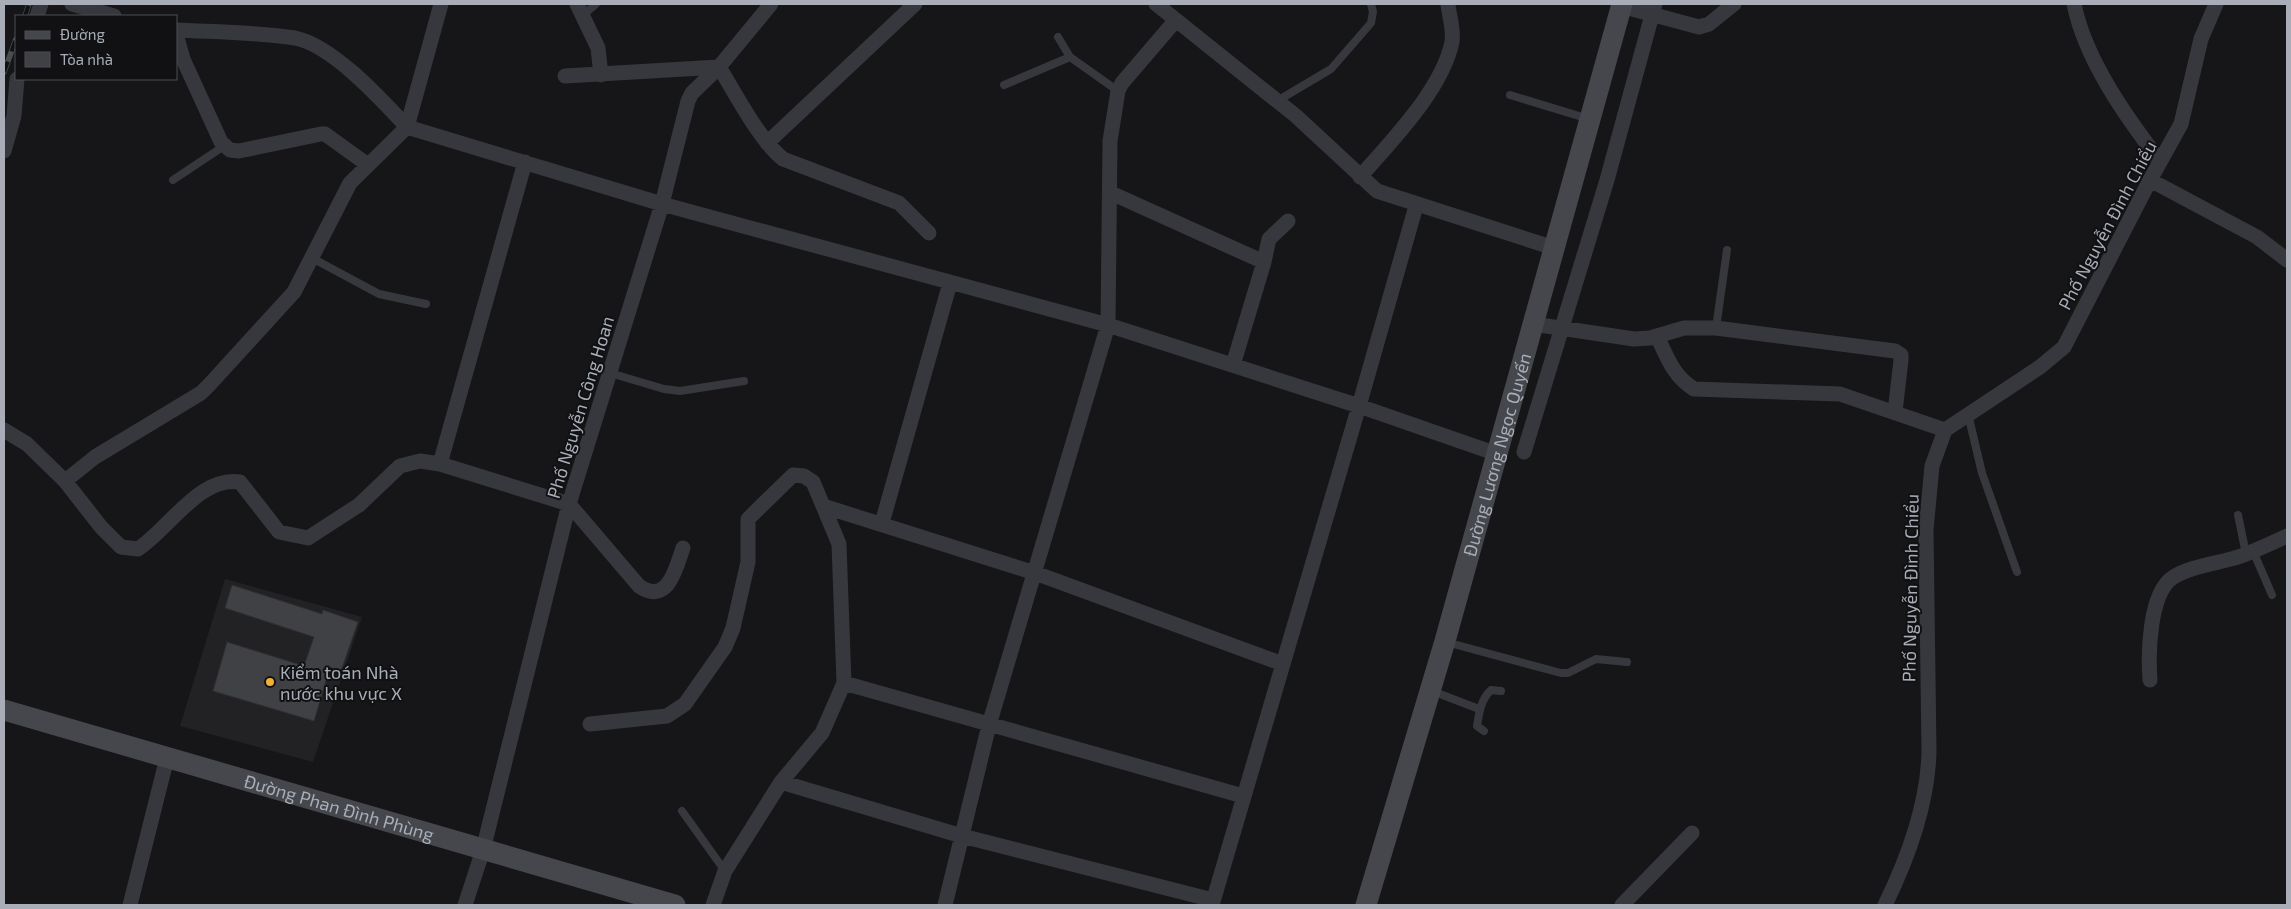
<svg xmlns="http://www.w3.org/2000/svg" width="2291" height="909" font-family="'Exo 2',sans-serif">
  <style>
    .built { fill: #222225 }
    .building { fill: #404145; stroke: #303034 }
    .lines { fill: none; stroke-linecap: round; stroke-linejoin: round }
    .lane { stroke: #37383d; stroke-width: 8 }
    .street { stroke: #37383d; stroke-width: 15 }
    .secondary { stroke: #45474d; stroke-width: 21 }
    .rail-casing { stroke: #4a4c52; stroke-width: 5.5 }
    .rail { stroke: #111113; stroke-width: 4; stroke-dasharray: 11; stroke-linecap: butt }
    .poi-dot { fill: #f2b134; stroke: #111113; stroke-width: 2 }
    .labels { text-anchor: middle; dominant-baseline: central; stroke-width: 4; stroke-linejoin: round; paint-order: stroke }
    .street-label { font-size: 18px; fill: #a8adb8; stroke: #111113 }
    .poi-label { font-size: 18px; fill: #a8adb8; stroke: #111113; text-anchor: start }
  </style>
  <rect width="100%" height="100%" fill="#161618"/>
  <path class="built" d="M225,579L362,617L313,762L180,726Z"/>
  <path class="building" d="M232,585L322,614L323,610L358,622L341,671L330,667L314,721L213,691L227,642L304,666L314,637L225,608Z"/>
  <g class="lines">
    <path class="lane" d="M582,16L596,4
      M1058,37L1070,57L1118,91
      M1004,85L1070,57
      M1510,95L1589,119
      M1277,101L1331,69L1371,23L1373,12L1371,4
      M173,180L224,146
      M312,258L379,294L426,304
      M1716,328L1727,250
      M610,373L664,389L680,391L744,381
      M1968,414L1982,473L2017,572
      M2238,515L2246,554
      M2253,551L2272,595
      M1446,642L1561,673H1568L1596,659L1627,662
      M1432,691L1479,709
      M1484,731L1477,726C1479,713 1481,699 1491,690L1501,691
      M682,811L725,871"/>
    <path class="street" d="M72,4L114,16
      M441,4L407,127L662,204L1108,325L1359,406L1497,454
      M577,4L598,48L601,75
      M1156,4L1296,116L1377,191L1554,248
      M2074,4C2085,59 2126,117 2160,161
      M1621,6L1699,27L1709,24L1734,4
      M37,16L41,4
      M176,34L183,59L221,142L230,150L239,151L321,134H325L368,165
      M565,76L719,67C736,94 759,140 783,159L899,203L929,233
      M767,143L915,4
      M4,151L14,116L17,79
      M1360,177C1392,140 1442,90 1452,42C1454,29 1449,16 1448,4
      M2150,180L2257,237L2287,260
      M1111,193L1264,262
      M1533,324L1634,339L1650,338L1684,328H1716L1895,351L1901,355V360L1895,412
      M1657,336C1667,357 1673,376 1694,389L1840,394L1945,430
      M1233,365L1264,262L1269,239L1288,221
      M4,430L27,444L65,481L101,527L121,547L138,549C170,528 199,476 240,482L279,532L308,538L359,505L400,466L420,461L440,464L569,504L639,586C668,606 676,568 683,548
      M1524,452L1607,180L1655,4
      M440,464L525,162
      M65,481L95,457L201,393L210,384L294,292L350,183L407,127C382,100 332,45 295,38C257,32 214,32 176,30
      M823,506L1035,573L1283,664
      M882,523L950,283
      M2150,680C2148,654 2149,595 2172,578C2189,566 2221,563 2241,556C2257,550 2272,543 2287,536
      M844,683L1243,796
      M590,724L667,716L685,704L725,647L733,628L748,562V519L793,475L804,476L813,482L839,544L844,683L822,733L781,782L725,871L713,905
      M781,782L962,836L1213,900
      M130,905L167,758
      M465,905L483,850L569,504L662,204L688,101L692,93L719,67L771,4
      M945,905L989,725L1108,325L1110,141L1118,91L1122,83L1176,20
      M1212,905L1359,406L1416,206
      M1622,905L1692,833
      M1885,905C1908,858 1928,804 1929,751L1926,530L1932,466L1945,430L2040,367L2064,347L2150,180L2181,124L2201,39L2216,4"/>
    <g class="secondary">
      <path id="s1" d="M4,710L675,905"/>
      <path id="s2" d="M1366,905L1445,641L1622,4"/>
    </g>
    <defs>
      <path id="rail" d="M25,16L29,4
        M4,72L16,39"/>
    </defs>
    <use href="#rail" class="rail-casing"/>
    <use href="#rail" class="rail"/>
  </g>
  <circle class="poi-dot" cx="270" cy="682" r="5"/>
  <g class="labels">
    <g class="street-label">
      <text transform="translate(2107 225) rotate(-62)">Phố Nguyễn Đình Chiểu</text>
      <text transform="translate(580 407) rotate(-73)">Phố Nguyễn Công Hoan</text>
      <text stroke="none"><textPath href="#s2" startOffset="469">Đường Lương Ngọc Quyến</textPath></text>
      <text transform="translate(1910 588) rotate(-89)">Phố Nguyễn Đình Chiểu</text>
      <text stroke="none"><textPath href="#s1" startOffset="349">Đường Phan Đình Phùng</textPath></text>
    </g>
    <g class="poi-label">
      <text x="280" y="672">Kiểm toán Nhà<tspan x="280" dy="21">nước khu vực X</tspan></text>
    </g>
  </g>
  <rect width="2291" height="909" fill="none" stroke="#a8adb8" stroke-width="10"/>
  <rect x="15" y="15" width="162" height="65" fill="#111113" stroke="#4d4f55"/>
  <rect x="25" y="31" width="25" height="8" fill="#45474d" stroke="#4d4f55"/>
  <text x="60" y="40" font-size="15" fill="#a8adb8">Đường</text>
  <rect x="25" y="52" width="25" height="15" fill="#404145" stroke="#4d4f55"/>
  <text x="60" y="65" font-size="15" fill="#a8adb8">Tòa nhà</text>
</svg>
